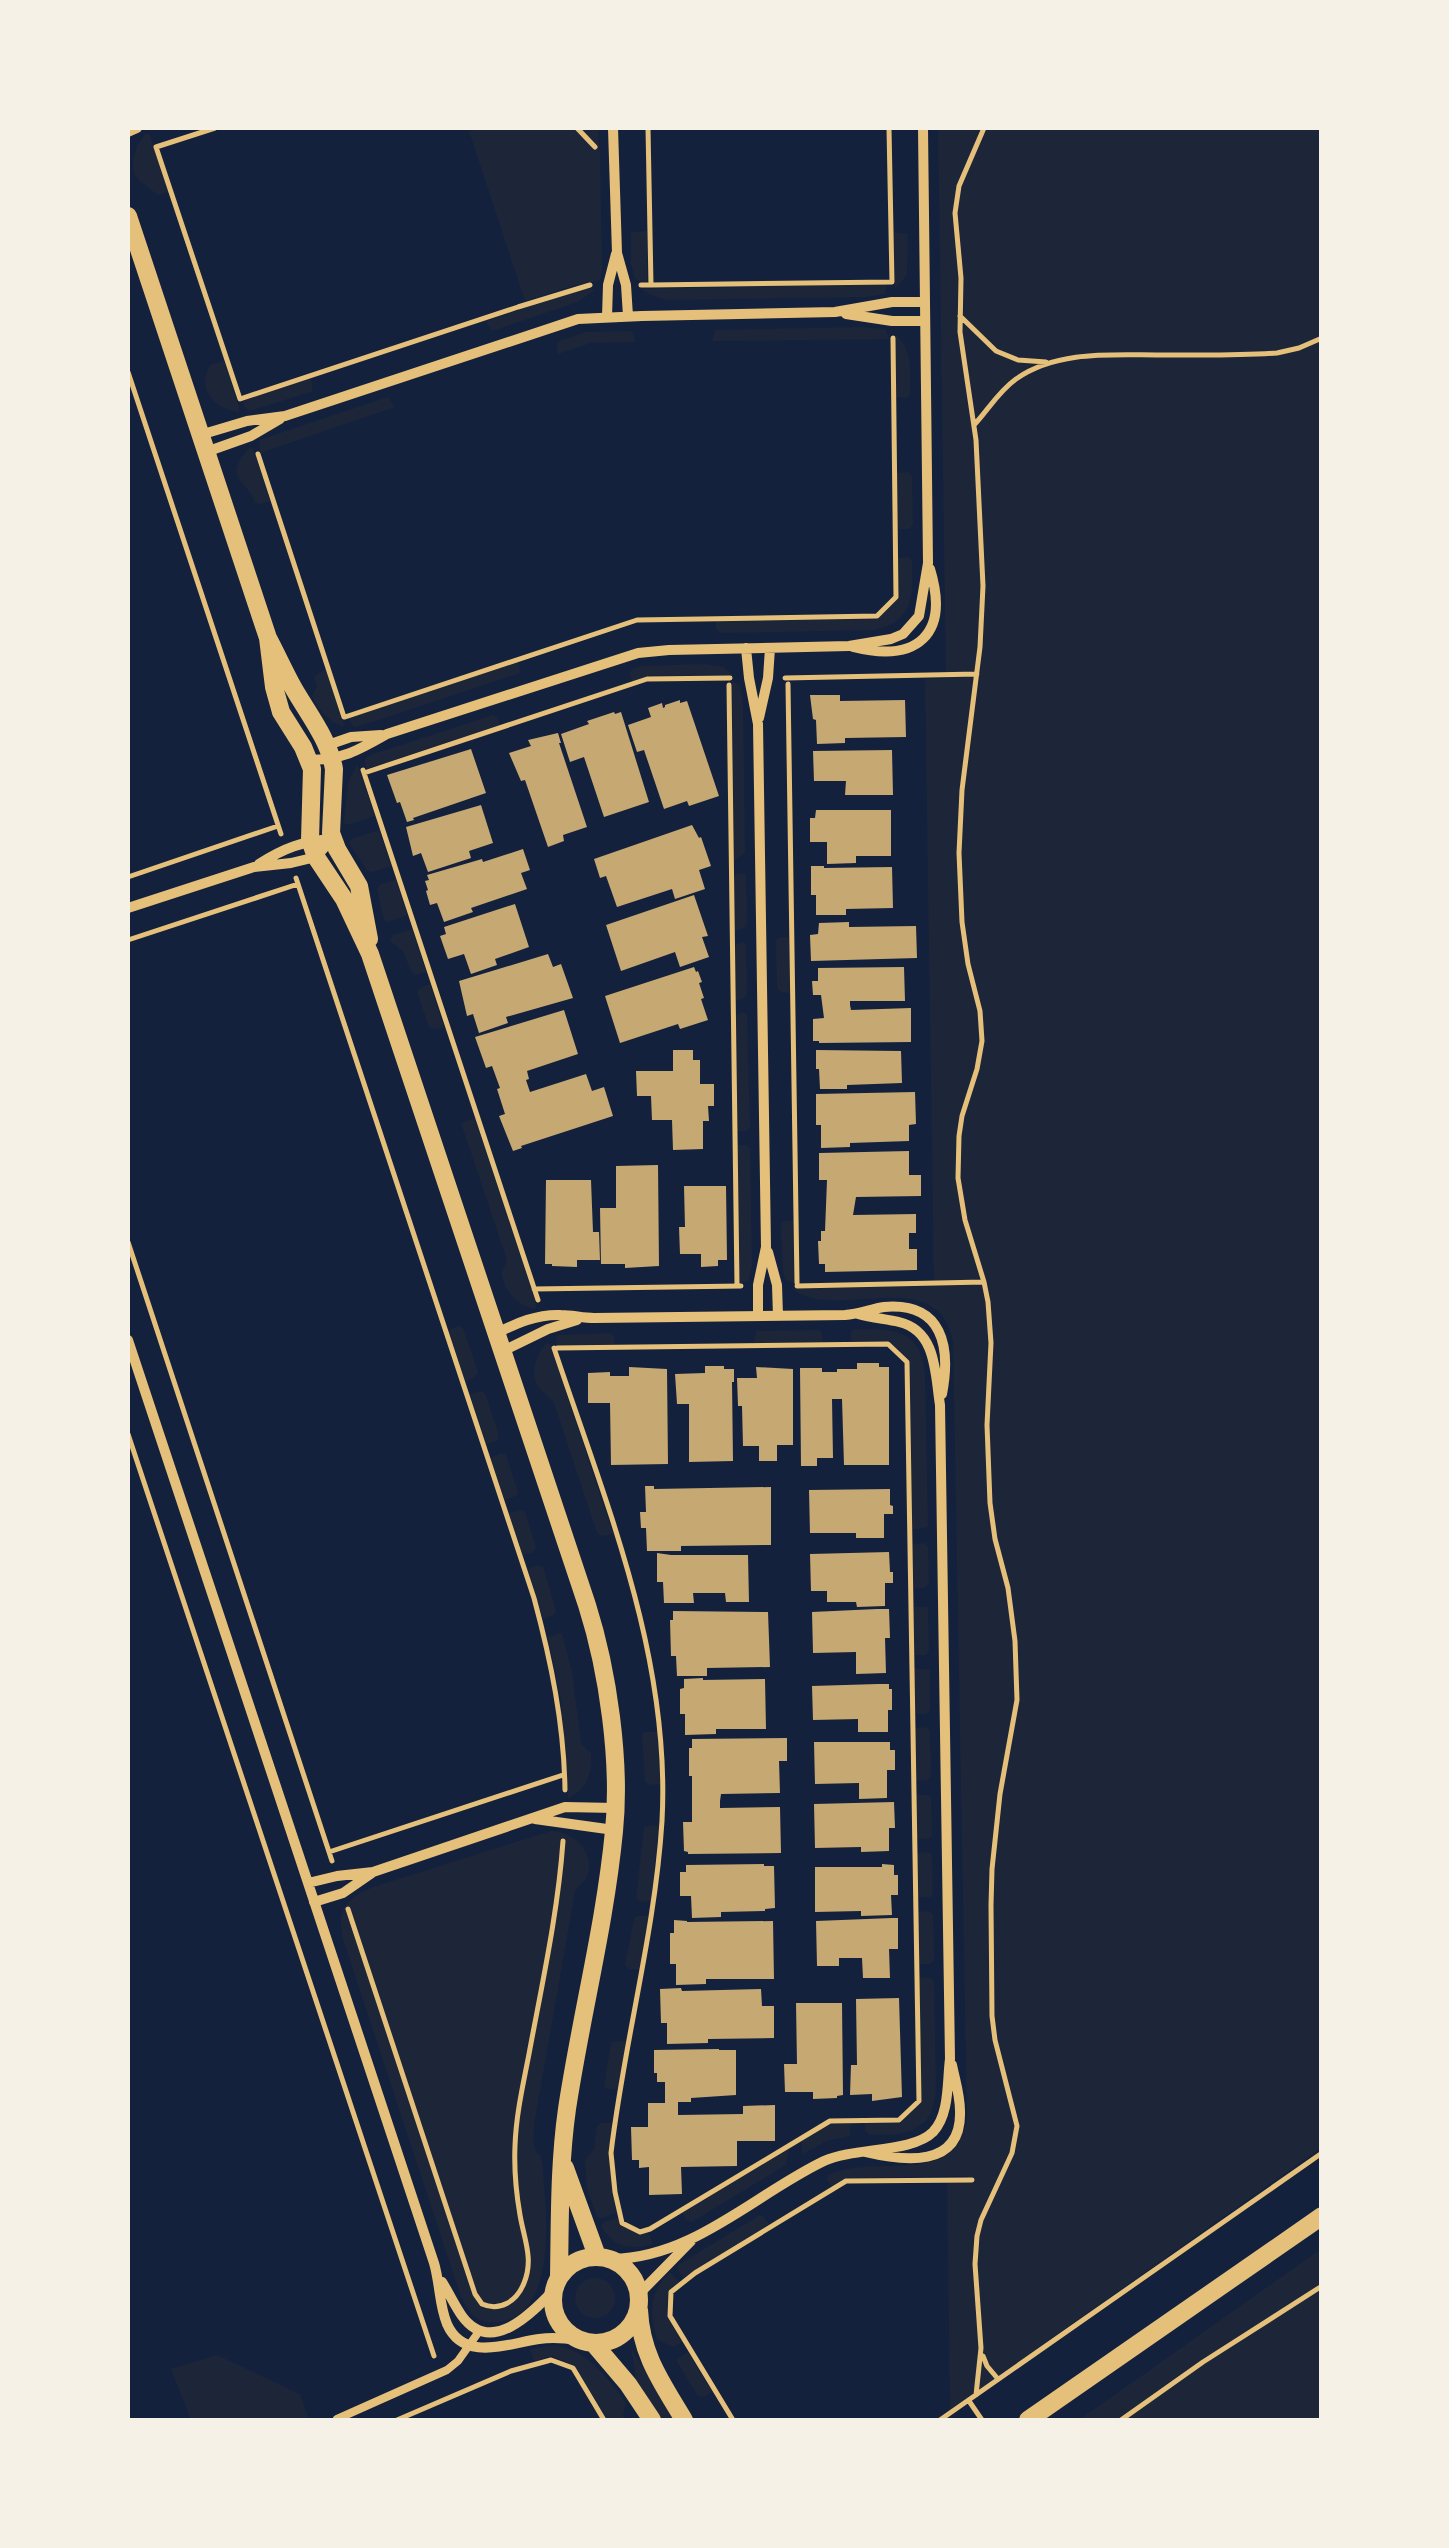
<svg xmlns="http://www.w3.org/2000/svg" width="1449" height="2548" font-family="'Work Sans',sans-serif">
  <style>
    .green { fill: #1d2539 }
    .building { fill: #c6a872 }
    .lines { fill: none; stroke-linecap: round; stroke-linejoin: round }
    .path { stroke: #e5c07b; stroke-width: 5 }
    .service { stroke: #e5c07b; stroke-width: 8 }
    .minor { stroke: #e5c07b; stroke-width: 10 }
    .tertiary { stroke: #e5c07b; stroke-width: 18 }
  </style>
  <rect width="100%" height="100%" fill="#14213d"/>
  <path class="green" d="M468,128H598L600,157L602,269L600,280L576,285L525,301Z
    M938,128H1321V2148L950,2410L947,2182H967L968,2176L846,2178L831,2186L827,2180L828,2175C879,2152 950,2190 967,2120L953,1341C937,1261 835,1324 791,1288L934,1286L925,679L946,678Z
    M146,133L150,135L168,192L157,195C153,190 143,185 138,179C127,166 136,144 146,133Z
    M647,231V283L635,279L631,264V232Z
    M894,232L908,234L907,275L895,289Z
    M887,284L885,294L866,297L667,300L651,295L642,289Z
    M585,288L595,290L578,302L492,331L486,321Z
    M861,327L885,329L889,339L712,341L715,330Z
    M632,331L636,342L591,343L558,354L557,342L585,332Z
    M896,335C913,351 910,372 910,394L907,398L895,397Z
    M224,361L239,407V412C224,411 205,399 205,381C205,375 208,370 210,365Z
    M311,378L313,391L250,411L245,408L243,401Z
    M388,397L395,407L260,453L259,440Z
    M250,447L253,449L270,501L260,504L255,503C247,478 221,480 250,447Z
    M908,472L912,476L913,525L909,529H898L896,473Z
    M909,557L912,561C913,594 914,623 874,630L721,633L716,629V621L878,619L898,598V558Z
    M519,662L520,673L373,722L354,727L348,718Z
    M704,664L723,667L733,675L648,676L632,682L630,673L632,669L642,666Z
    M326,670L344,724L343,727C327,720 320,712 312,696L317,686L314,678L318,673Z
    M732,681L740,685L743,702L745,853L734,861Z
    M493,715L497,717L500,725L366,769L365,758L373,754Z
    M357,764L375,816L348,825L344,823L348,783Z
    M379,830L391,866L372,872L367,870L349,843L351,839Z
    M742,873L746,875L747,923L744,928L735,931L734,875Z
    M396,880L407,915L388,922L384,920L377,889L381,884Z
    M412,929L426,972L415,975L411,971L403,951L390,941L393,935Z
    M780,937L789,938L790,993L781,992L777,988L776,940Z
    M743,942L746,945L747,993L744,998L736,1001L735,945Z
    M430,984L444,1027L434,1029L429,1027L417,992L420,988Z
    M744,1012L747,1014L750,1127L746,1131H737L736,1015Z
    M475,1118L536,1304L535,1309C516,1305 506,1292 501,1274L507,1262L506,1257L461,1123Z
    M737,1145H746L750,1149L752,1265L749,1280L740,1283Z
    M784,1221H793L794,1283L785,1279L783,1272L781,1223Z
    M459,1326L463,1328L478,1372L474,1378L465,1381L448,1330Z
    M854,1329C891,1329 920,1327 925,1373L928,1527L912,1530L910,1361L890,1341H851V1332Z
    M819,1330L822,1332V1342L754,1343L756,1331Z
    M611,1333L614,1336L615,1345L557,1346L556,1336L561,1335Z
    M547,1343L550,1344L613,1534L601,1536L597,1533L554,1403C551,1398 546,1395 542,1391C528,1377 535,1354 547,1343Z
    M480,1391L485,1393L499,1435L497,1441L486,1444L470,1394Z
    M501,1453L506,1455L518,1492L516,1496L505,1500L490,1458Z
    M520,1510L525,1512L536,1547L533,1552L523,1555L509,1513Z
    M925,1543L928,1547L929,1584L924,1588H913V1544Z
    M537,1565L543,1567L556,1610L554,1615L543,1618L528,1569Z
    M914,1607H928L929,1650L926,1655H914Z
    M562,1633L572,1672L581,1744L591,1753C592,1773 588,1789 568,1798L561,1700L548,1637Z
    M914,1668L930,1670V1710L926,1714H914Z
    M926,1727L930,1731L931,1777L928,1780L916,1781V1728Z
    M645,1732H657L660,1784L648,1785L645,1781L642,1735Z
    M916,1795H928L931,1798L932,1835L929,1839H917Z
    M659,1825L651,1901L640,1902L636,1898L644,1828L646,1826Z
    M551,1831C573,1831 598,1853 586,1878C583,1883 578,1886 575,1891L534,2125C534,2133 532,2142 535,2149C541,2161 540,2149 542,2162C544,2170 543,2178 544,2186C548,2226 554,2326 490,2322C472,2321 465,2306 459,2291L343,1939C336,1909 346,1899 373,1887Z
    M929,1852L932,1856L933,1894L930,1897H918L917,1853Z
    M930,1911L933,1915L934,1960L930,1964H919L918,1912Z
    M637,1916H649L640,1969H629L625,1965L634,1919Z
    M919,1977L931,1978L934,1982L936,2092L931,2113L926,2121L911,2131L893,2135H869L865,2131V2123H901L921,2102Z
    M614,2041H627L618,2089H607L604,2086L611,2043Z
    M601,2123H612L610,2157L616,2213L602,2218L597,2217L587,2189L585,2160L594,2149L597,2126Z
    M830,2124H851L850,2136L827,2141L802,2154V2141Z
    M789,2149L786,2165L692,2222L686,2220L682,2213Z
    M760,2215L764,2217L769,2224L683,2278L678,2271V2265Z
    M618,2218L620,2224L640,2235L648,2232L653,2244C630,2251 613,2247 601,2226L604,2222Z
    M1321,2249V2420H1079Z
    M670,2272L679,2282L669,2290L667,2317L682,2342L673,2347L657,2339C649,2312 649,2292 670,2272Z
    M575 2298a20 20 0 1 1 40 0a20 20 0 1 1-40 0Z
    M553,2345C585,2348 608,2378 626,2403L623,2416L625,2420H608L575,2366L552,2356L534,2361L530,2349Z
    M631,2348L675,2420H661L636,2379Z
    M688,2352L712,2392L704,2397L698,2396L676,2360Z
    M217,2355L300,2394L309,2420H191L171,2369Z"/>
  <path class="building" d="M810,695H840V701L905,700L906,737L845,738V743L817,744L816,720L813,719Z
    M680,700V703L687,701L719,796L689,806L687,801L664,809L644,750L637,752L628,725L651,717L648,708L662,703L663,708L665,707V705Z
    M614,712L615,714L621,712L649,802L604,817L584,757L570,762L561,734L589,724L587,721Z
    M558,733L561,743H559L587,827L563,835L564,841L548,847L525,780L521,781L509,753L531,746L528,740Z
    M471,749L486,793L413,818L414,820L407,822L400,802L397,803L387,775Z
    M892,750L893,795H845L846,781H814L813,751Z
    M481,805L493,843L469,851L471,858L428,872L421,853L413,856L406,827Z
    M816,810H891V856H856V863L827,864V842H810V818H815Z
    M692,825L699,838L701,837L711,866L699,870L705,889L675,899L672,889L617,907L606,876L600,878L594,859Z
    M523,849L530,870L521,873L527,889L471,908L473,912L444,922L437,903L430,905L426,891L428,890L425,881L429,880L427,875L482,859L483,862Z
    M811,866H824V868L892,867L893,908L846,909V915H816V895H811Z
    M694,895L708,936L702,937L709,957L680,967L675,952L621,971L606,925Z
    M515,904L529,947L495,959L497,965L471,974L464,954L448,959L440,936L446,934L444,927Z
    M849,922V927L916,926L917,958L811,961L810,935L818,934L819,923Z
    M548,954L553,967L561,964L573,998L506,1017L508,1023L479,1033L473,1014L467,1016L459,981Z
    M694,967L696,972L698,971L702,982L699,983L704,998L701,999L708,1020L680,1029L678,1024L620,1043L605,996Z
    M904,967L905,1001H850V1005L851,1010L911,1008V1042L819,1043V1041H813V1019L824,1018L821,995H813L812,981H818V968Z
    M564,1010L578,1054L527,1071L529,1079L526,1080L530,1092L586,1074L592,1091L604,1087L613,1116L521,1146L522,1148L513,1151L499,1116L505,1114L497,1089L500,1088L492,1066L486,1068L475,1037Z
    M673,1050H693V1060H700V1084H714V1106H708L709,1121H703V1149L673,1150L672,1120H652L651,1096H637L636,1071H673Z
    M816,1050L901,1051L902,1083L847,1085V1089H820L819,1069H816Z
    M915,1092L916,1124L909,1125V1141L850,1143V1147L821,1148V1125H816V1094Z
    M909,1151V1175H921V1196L856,1197L853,1215L916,1214V1233H909V1249H917V1270L825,1272V1264H819L818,1241H821V1231H825L827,1180H819V1153Z
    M658,1165L659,1266L625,1268V1264H601L600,1208H616V1166Z
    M546,1180H591L593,1232H599L600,1260H577V1267L552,1266V1264H545Z
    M684,1186H726L727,1260H718V1266L701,1267V1254H680L679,1227H685Z
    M857,1363H879V1367H889V1465H844L842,1399H832L833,1458H817V1466H801L800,1368H822V1372H837V1369H857Z
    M705,1366H724V1369H734V1382H732L733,1461L689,1462V1404H677L675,1374L705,1373Z
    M629,1367L667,1369L668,1464L611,1465L610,1403H588V1373L610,1372V1376H629Z
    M756,1367L793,1369V1445H777V1461H759V1446H743L742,1406H738L737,1378H757Z
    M645,1486H654V1489L771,1487V1545L681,1546V1551H647L646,1528H641L640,1512H646Z
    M890,1489V1505L893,1506V1514H884V1538H856V1533H810L809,1490Z
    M889,1552L890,1572H893V1583H885V1606L857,1607L856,1602H827V1591H811L810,1554Z
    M657,1553L671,1555H748L749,1602H726L725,1593H693L694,1603H664L663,1582H657Z
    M877,1609H889L890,1638H885L886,1673L856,1674V1652L813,1653L812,1612Z
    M673,1611L768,1612L770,1667L707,1668V1676H677L676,1656H671L670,1620H673Z
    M703,1678V1680L765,1679L766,1729H716V1734L685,1735V1714H680V1689L684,1688V1679Z
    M878,1684H889V1689H892V1710H888V1732H858V1719L813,1720L812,1686Z
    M787,1738V1761H779L780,1793L721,1794L720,1801V1808L780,1807L781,1853L688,1854V1852L684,1851L683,1822H692V1776H689V1748H692V1739Z
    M814,1742H890V1750H895V1770H887V1798L859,1799V1783L815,1784Z
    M894,1802L895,1828H889V1851L861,1852V1847L815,1848L814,1804Z
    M764,1864V1866H774L775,1908L765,1909V1911L721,1912V1917L692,1918L691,1896H680V1872H686V1865Z
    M882,1864L894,1865V1875H898V1895H891L892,1915L861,1916V1911L815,1912V1867H882Z
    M892,1918H898V1949H889L890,1978H863L862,1958H839V1966H817L816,1921Z
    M674,1920L687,1921V1922L773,1921L774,1979H706V1984L676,1985V1964H670V1933H674Z
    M681,1988L682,1991L761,1989L762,2006H774V2038L708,2039V2043L667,2044V2023H661L660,1989Z
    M899,1998L902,2097L872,2101V2094L850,2095L851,2065H857L856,1999Z
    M796,2003H842L843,2095L837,2096V2098L813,2099V2092H785L784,2064H797Z
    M719,2049V2050H736V2095L691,2098V2102H678V2115L743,2114V2106L775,2105V2141H737V2166L681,2167L682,2194L649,2195V2167L639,2168V2160H632L631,2127H648V2103H665V2082H657V2073H654V2050Z"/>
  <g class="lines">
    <path class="path" d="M215,128L156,147L240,399L518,307L590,285
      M577,128L595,147
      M641,285H651L648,128
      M651,285L892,282L889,128
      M960,316L996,351L1018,360L1046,362
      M128,372L281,834
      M974,425C988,410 998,392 1016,379C1057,350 1112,355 1160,355C1199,355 1238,356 1277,353L1299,348L1322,338
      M258,454L344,717
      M785,678L977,674
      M788,684L797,1283
      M729,685L737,1284
      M345,717L637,620L877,616L896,597L893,338
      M363,770L364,773L647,679L730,678
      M364,773L538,1300
      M128,877L278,826
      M296,878L534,1598C551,1661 564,1724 565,1790
      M128,940L298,884
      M128,1242L332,1861
      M797,1286L984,1282
      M534,1289L741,1286
      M554,1348C605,1501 671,1657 662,1821C655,1933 624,2042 611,2153L615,2192L622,2223L640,2232L650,2229L830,2121L899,2120L919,2101L907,1362L888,1344L557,1348
      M128,1434L434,2356
      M329,1852L563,1775
      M348,1909L475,2294L482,2304C500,2312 517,2301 524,2283C534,2259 524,2239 520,2215C516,2192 514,2169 515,2146C516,2115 523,2085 529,2054C542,1984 558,1912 563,1841
      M983,2356L987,2366L998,2379
      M976,2395L981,2348L975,2264L977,2236L981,2220L1012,2153L1017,2126L995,2040L992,2016L991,1905L992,1869L1000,1794L1017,1700L1015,1641L1008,1588L995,1539L990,1503L987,1425L991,1343L988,1302L984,1282L965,1220L958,1178L959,1136L962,1116L977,1069L982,1041L980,1011L968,964L962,922L959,853L962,790L980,647L983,586L976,440L960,332L961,278L955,213L959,186L984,128
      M969,2401L982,2420
      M397,2420L511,2371L551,2360L573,2368L604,2420
      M733,2420L670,2316L671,2292L695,2273L846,2181L972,2180
      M940,2420L1322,2153
      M1121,2420L1203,2362L1322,2286"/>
    <path class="service" d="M337,2419L447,2370L458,2361L480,2330"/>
    <path class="minor" d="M613,128L617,253L626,285L628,316
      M128,132L137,128
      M846,314L892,321H925
      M607,317L608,285L616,254
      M200,435L247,421L285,416L578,319L642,316L835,312L892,302H925
      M206,452L251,436L280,419
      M853,647C917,663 950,635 930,569
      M746,648L749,678L758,724L766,1247L758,1285V1316
      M759,718L768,678L770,648
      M325,746L351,737L381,735
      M309,760C342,760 359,750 387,734L638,653L669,650L849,646L891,639L903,634L919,616L928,563L923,128
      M259,864C284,848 303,841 332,839
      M128,908L254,867L291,863L316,857L332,839
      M768,1252L777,1285L778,1316
      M497,1333C517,1323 537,1314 561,1315C572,1315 583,1318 594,1318L845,1315C859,1314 871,1309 884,1307C943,1302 951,1347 942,1394
      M128,1340L434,2263C440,2283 439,2305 447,2324C464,2363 509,2343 539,2339C553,2337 564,2338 578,2340
      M503,1351L548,1329L577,1320
      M535,1819L614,1830
      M308,1883L337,1876L373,1872L565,1807L615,1808
      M314,1902L343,1893L372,1873
      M865,2152C903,2161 962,2169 960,2111C960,2095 955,2080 952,2065
      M612,2259C693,2258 755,2194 824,2161C855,2147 912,2153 933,2132C950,2114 947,2081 950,2059L940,1405C935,1374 937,1331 899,1322C886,1319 872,1318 858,1314
      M442,2282C449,2293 455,2306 462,2316C491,2356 532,2313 553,2291
      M639,2294L691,2241"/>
    <path class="tertiary" d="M128,216L268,638C277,655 285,673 294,689C309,715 329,740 334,769L331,833L337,849L359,886L369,939
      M268,638L274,687L281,712L303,747L312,769L310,840L316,857L344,899L370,954L587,1605C608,1671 621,1762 614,1831C605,1925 581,2016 567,2109C559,2165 560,2221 559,2277
      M565,2168L597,2256
      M553 2300a43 43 0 1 1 86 0a43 43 0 1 1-86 0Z
      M639,2310C641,2355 662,2383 684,2420
      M594,2344L628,2384L652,2420
      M1028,2420L1322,2216"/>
  </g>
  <rect width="1449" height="2548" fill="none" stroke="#f6f1e7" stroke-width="260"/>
</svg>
